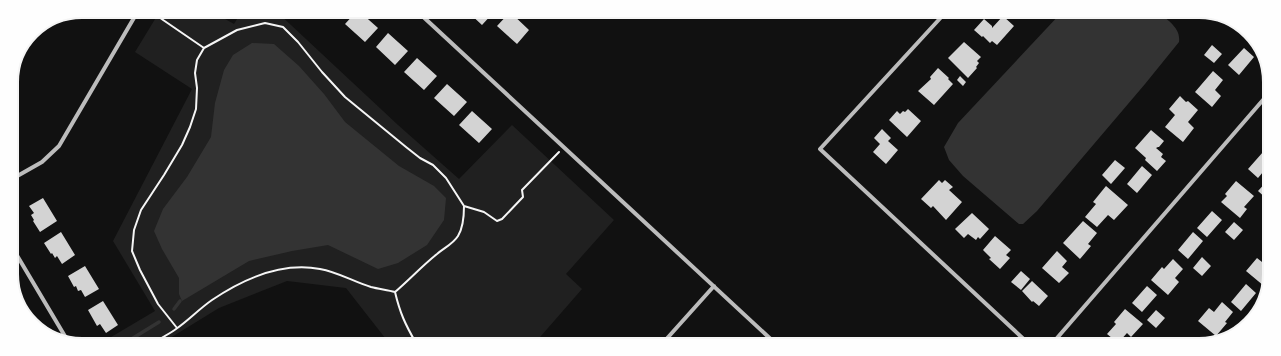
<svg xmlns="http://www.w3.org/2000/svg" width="1281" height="356" font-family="'Asap Condensed',sans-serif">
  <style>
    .green { fill: #202020 }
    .water { fill: #333 }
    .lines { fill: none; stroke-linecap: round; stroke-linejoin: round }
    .stream { stroke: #333; stroke-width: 3.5 }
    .building { fill: #d3d3d3 }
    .path { stroke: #f5f5f5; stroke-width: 2 }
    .minor { stroke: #bcbcbc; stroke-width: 4 }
    .rim { fill: none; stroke: #f5f5f5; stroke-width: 2 }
  </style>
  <rect width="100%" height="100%" fill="#111"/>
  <path class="green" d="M160,11H211L234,24L242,11H276L398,125L459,179L512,125L614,220L566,274L582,289L534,344L389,343L346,288L287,281L219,308L162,343H101L155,311L113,241L192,89L135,52Z"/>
  <path class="water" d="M1061,13H1160C1168,21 1181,28 1179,42L1145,84L1037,211L1023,224H1019L963,176L949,160L944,147L958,123Z
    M252,43L274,44L299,66L324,94L345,122L399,166L434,186L446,198L444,220L427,245L398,263L378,269L328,245L292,251L249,261L182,301L179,294V278L162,249L154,231L163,209L187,177L211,137L215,103L224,70L233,55Z"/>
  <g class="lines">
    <path class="stream" d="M174,309L180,301
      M125,343L159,322"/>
  </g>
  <path class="building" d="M356,12H360L378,28L365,42L345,24Z
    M468,12H494L482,25Z
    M510,12L529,30L517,44L497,26Z
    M1003,16L1014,26L997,45L992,41L990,43L983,36L982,37L974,30L984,19L992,26V28Z
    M388,33L408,51L395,65L376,47Z
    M964,42L981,57L977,61L979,63L976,67L977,68L968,78L948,58Z
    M1212,45L1222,54L1214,63L1204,55Z
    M1244,48L1254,57L1239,75L1228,65Z
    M417,58L437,76L424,90L404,72Z
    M938,68L949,78L948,79L953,84L934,105L918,91L931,79L930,77Z
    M1213,71L1223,80L1215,90L1221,96L1212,107L1195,92Z
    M960,76L966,82L963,86L957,80Z
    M447,84L467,102L454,116L434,98Z
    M1180,96L1186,102L1188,101L1198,110L1188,122L1194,128L1183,142L1165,127L1175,115L1169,109Z
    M908,109L921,121L907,137L889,120L897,111L900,114L903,111L905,112Z
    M472,111L492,129L479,143L459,125Z
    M882,129L891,138L888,141L898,150L886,164L873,152L880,144L874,138Z
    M1151,130L1164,141L1159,147H1158L1156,148L1163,154L1161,157L1166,161L1157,171L1145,160L1146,158L1135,148Z
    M1263,152L1268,157V166L1258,178L1248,169Z
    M1115,160L1125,168L1111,184L1102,175Z
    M1142,166L1152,175L1137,193L1127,184Z
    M939,180L942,183L945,180L953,187L949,190L962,202L946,220L933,206L931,208L921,199Z
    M1268,180V200L1258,191Z
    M1236,181L1254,196L1244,207L1247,209L1240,218L1221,202L1227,196L1225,194Z
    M1106,186L1128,205L1114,220L1108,215L1097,227L1085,217L1096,204L1093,202Z
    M43,198L57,221L40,232L33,221L34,220L31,215L34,213L29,206Z
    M1212,211L1222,220L1207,237L1197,228Z
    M972,213L989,229L980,239L978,237L976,240L968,234L964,238L955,229Z
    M1083,221L1097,233L1088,244L1091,246L1080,259L1063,243Z
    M1234,222L1243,230L1234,240L1225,232Z
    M61,232L75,255L62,264L57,256L55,258L52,253L51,254L44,243Z
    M1193,232L1203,241L1188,259L1178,250Z
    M995,236L1011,250L1006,255L1010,258L1000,269L989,259L991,258L983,250Z
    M1057,251L1067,261L1062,267L1069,273L1059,283L1042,268Z
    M1268,255V281L1264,286L1246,271L1257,258L1262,262Z
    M1202,257L1211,266L1202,276L1193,268Z
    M1173,259L1183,269L1175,278L1179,282L1168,295L1151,280L1162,267L1164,269Z
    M85,266L99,289L85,297L81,290L78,291L76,286L74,287L68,276Z
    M1021,271L1030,279L1021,290L1011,282Z
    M1032,281L1048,296L1039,306L1033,301L1032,302L1022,291Z
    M1246,284L1256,293L1241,311L1231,302Z
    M1147,286L1157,295L1142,312L1132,303Z
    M103,301L118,325L106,333L100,324L97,326L88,310Z
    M1222,302L1233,312L1225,322L1227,323L1216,336L1198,321L1209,308L1214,312Z
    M1125,309L1143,324L1131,337L1127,333L1118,343L1107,334L1116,324L1114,322Z
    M1156,310L1165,318L1156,328L1147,320Z
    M1200,337L1208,343L1203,345H1193Z"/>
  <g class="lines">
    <path class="path" d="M150,11L204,48
      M395,292C409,280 422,266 437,254C444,248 453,244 458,236C463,228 464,216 464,206
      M395,292C400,313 405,324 416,343
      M177,328L158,304L140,270L132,251L134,230L141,210L164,175L182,145L190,127L196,109L197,88L195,73L197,60L204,48L237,30L265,23L283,27L298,42L322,72L345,97L406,147L420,158L433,165L446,178L464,206L484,212L497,221L502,219L523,197L522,190L559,152
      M153,343C161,338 169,334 176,329C189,320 199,309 212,300C243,279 282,262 320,269C338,272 354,282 371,287C379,289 387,290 395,292"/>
    <path class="minor" d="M418,12L776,344
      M945,13L820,149L1030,345
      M12,179L42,162L59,146L138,11
      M12,247L69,343
      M662,344L714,286
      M1051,345L1269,93"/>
  </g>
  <path d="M0 0H1281V356H0ZM82 18H1199A64 64 0 0 1 1263 82V274A64 64 0 0 1 1199 338H82A64 64 0 0 1 18 274V82A64 64 0 0 1 82 18Z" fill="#fefefe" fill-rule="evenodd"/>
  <path class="rim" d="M82 18H1199A64 64 0 0 1 1263 82V274A64 64 0 0 1 1199 338H82A64 64 0 0 1 18 274V82A64 64 0 0 1 82 18Z"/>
</svg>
